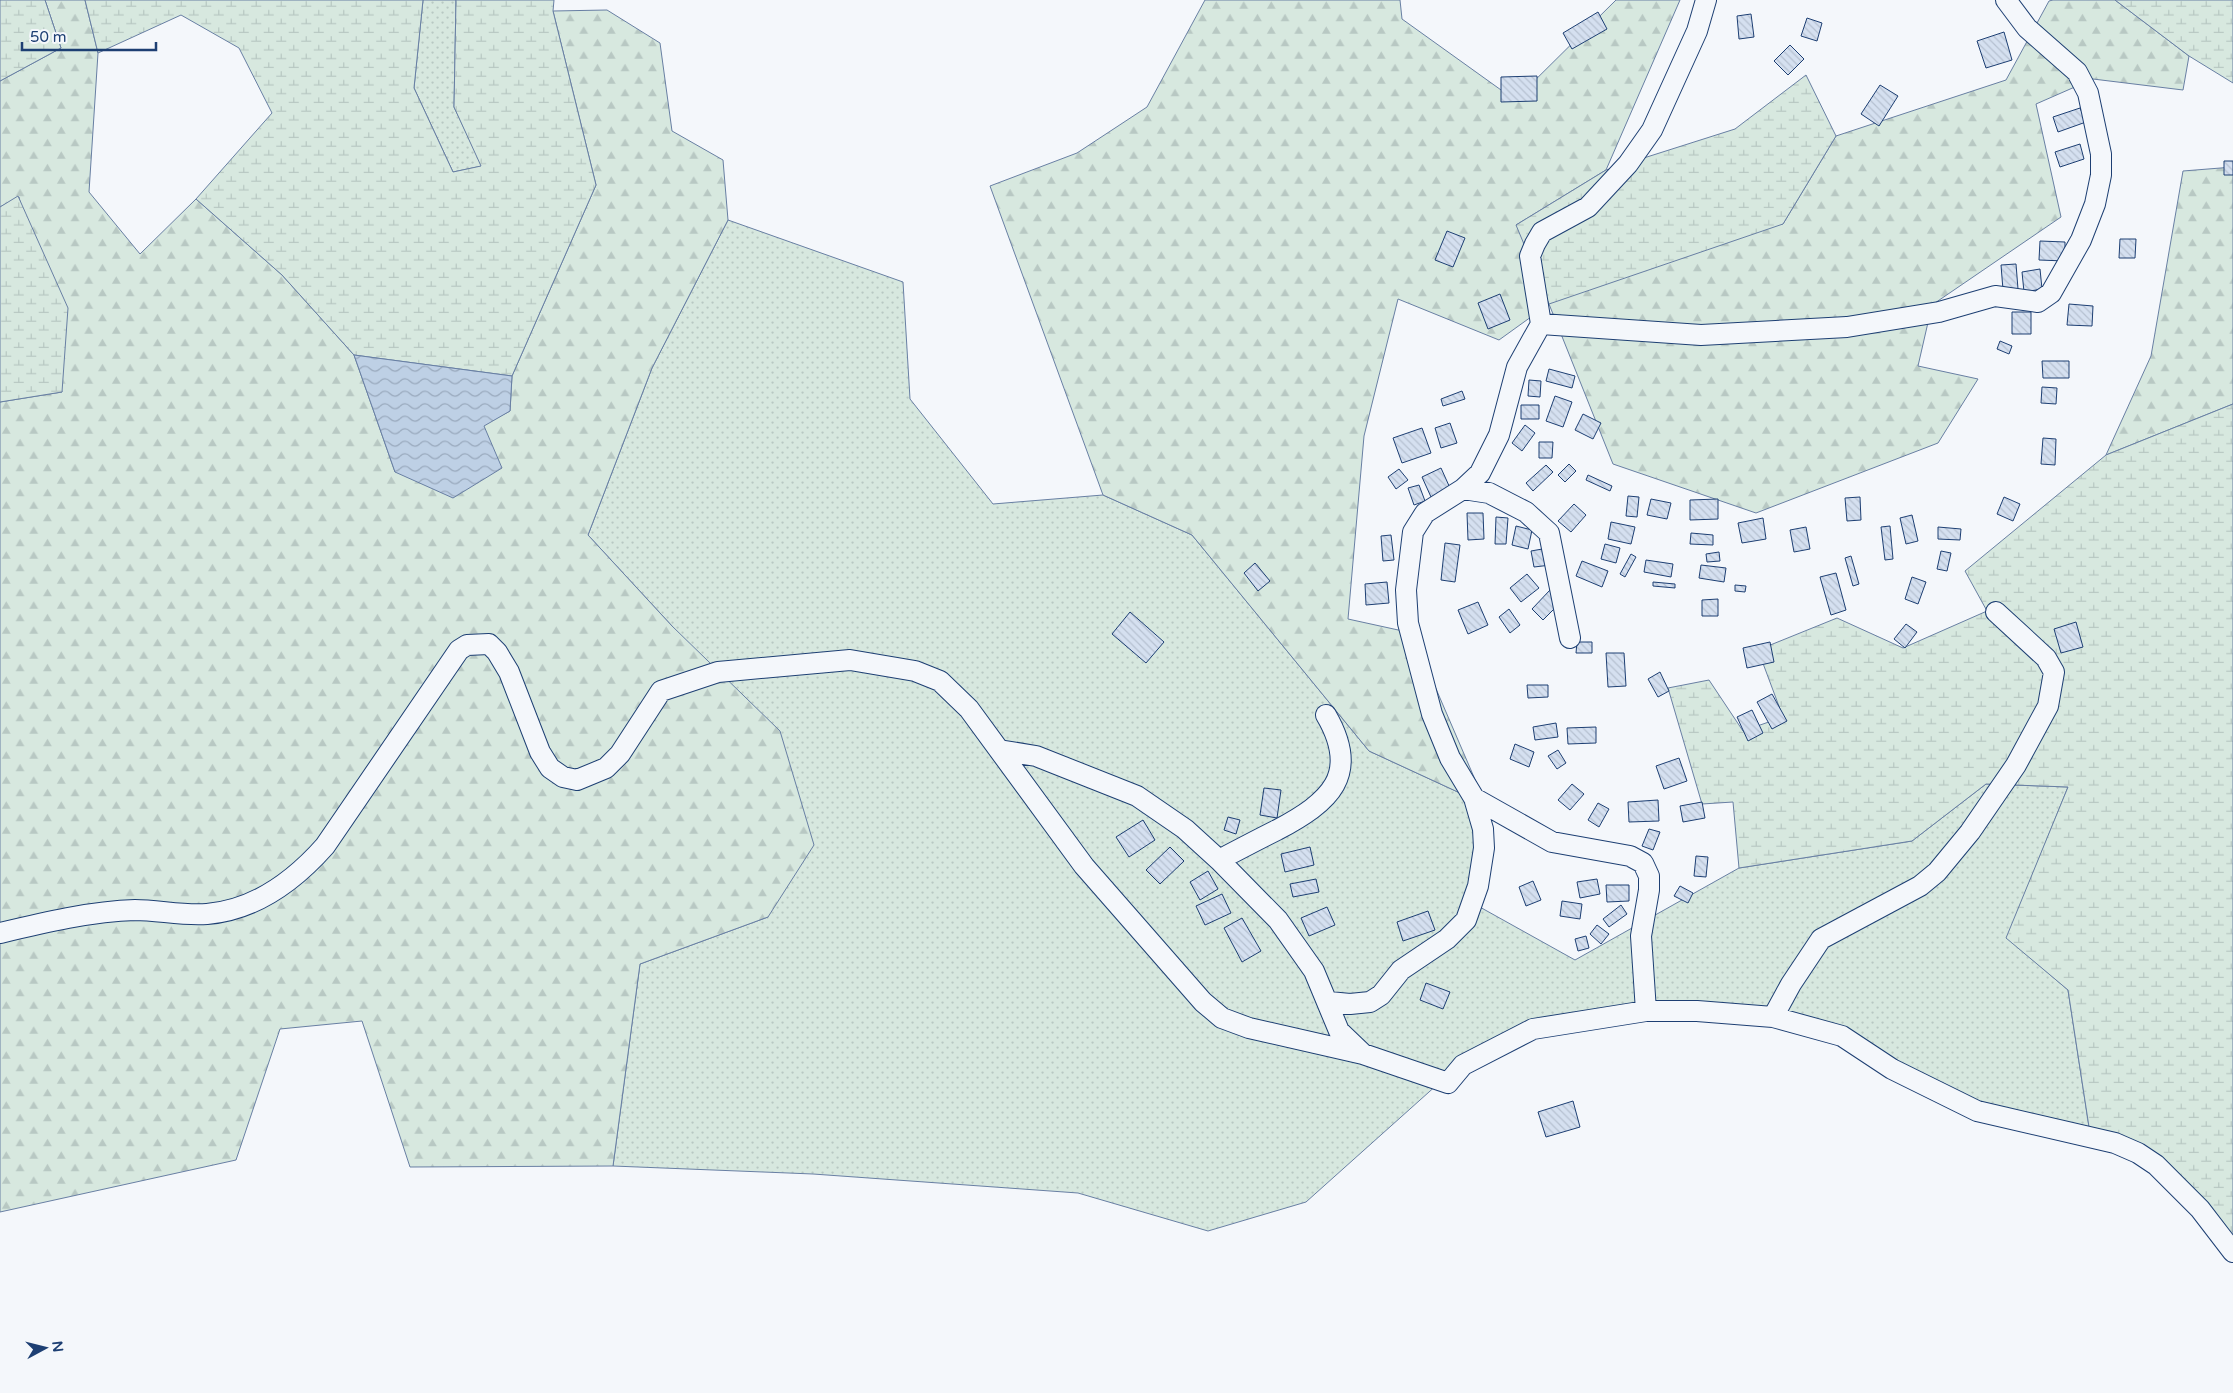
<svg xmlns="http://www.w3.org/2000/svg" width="2233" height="1393" font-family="'Varela Round',sans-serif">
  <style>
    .grass { fill: url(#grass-dots); stroke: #687fa3 }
    .forest { fill: url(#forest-firs); stroke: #687fa3 }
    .wetland { fill: url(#wetland-marsh); stroke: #687fa3 }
    .water { fill: url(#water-waves); stroke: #687fa3 }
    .building { fill: url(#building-back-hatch); stroke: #1d3f73 }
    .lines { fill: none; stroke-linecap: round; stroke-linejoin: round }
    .minor-casing { stroke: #1d3f73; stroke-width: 22 }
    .minor { stroke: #f4f7fb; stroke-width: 20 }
  </style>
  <defs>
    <pattern id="grass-dots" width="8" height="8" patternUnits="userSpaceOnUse" patternTransform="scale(1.25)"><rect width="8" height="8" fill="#d7e8df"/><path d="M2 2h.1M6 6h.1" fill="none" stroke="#b8c8c3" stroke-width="1.8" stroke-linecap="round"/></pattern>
    <pattern id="forest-firs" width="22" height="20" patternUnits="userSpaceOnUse" patternTransform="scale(1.25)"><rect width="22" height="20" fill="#d7e8df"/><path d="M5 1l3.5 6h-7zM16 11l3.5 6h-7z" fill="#b8c8c3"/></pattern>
    <pattern id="wetland-marsh" width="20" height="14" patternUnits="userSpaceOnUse" patternTransform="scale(1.25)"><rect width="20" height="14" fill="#d7e8df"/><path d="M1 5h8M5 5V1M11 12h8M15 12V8" fill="none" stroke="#b8c8c3"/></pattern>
    <pattern id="water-waves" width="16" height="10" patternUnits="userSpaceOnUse" patternTransform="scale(1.25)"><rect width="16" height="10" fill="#bed0e5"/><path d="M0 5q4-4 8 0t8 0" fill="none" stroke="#9aaabe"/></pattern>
    <pattern id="building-back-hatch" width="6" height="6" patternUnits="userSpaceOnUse" patternTransform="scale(1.25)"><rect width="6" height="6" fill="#d5e0f0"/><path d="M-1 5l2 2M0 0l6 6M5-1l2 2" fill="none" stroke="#b6c1d1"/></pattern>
  </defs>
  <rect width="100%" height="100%" fill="#f4f7fb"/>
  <path class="grass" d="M423,0H456L454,107L482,166L453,172L414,88Z
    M728,220L903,282L910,399L993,504L1103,495L1192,535L1369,751L1486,805L1469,901L1575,960L1739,868L1912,841L1986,784L2068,787L2007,938L2068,990L2091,1140L1961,1106L1789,1018L1556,1016L1467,1058L1306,1202L1208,1231L1078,1193L813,1174L613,1166L640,964L768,917L672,626L588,535L652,368Z"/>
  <path class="forest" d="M45,0H85L98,53L89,192L140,254L196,199L282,275L354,355L395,472L510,411L512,376L596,185L553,11L607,10L660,43L672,131L723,160L728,220L652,368L588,535L672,626L780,731L814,845L768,917L640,964L613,1166L410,1167L362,1021L280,1029L236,1160L0,1212V402L62,392L19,197L0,207V81L61,48Z
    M1205,0H1400L1402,19L1515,100L1616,0H1680L1606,170L1516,225L1783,224L1836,136L2006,80L2049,1L2053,0H2115L2189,56L2183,90L2093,79L2036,104L2061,217L1932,305L1918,366L1978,379L1938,443L1756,513L1613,464L1549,304L1499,340L1398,299L1364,436L1348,619L1412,633L1486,805L1369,751L1192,535L1103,495L990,186L1077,153L1147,107Z
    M2233,167V404L2106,455L2151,356L2183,171Z"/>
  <path class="wetland" d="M0,0H45L61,48L0,81Z
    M85,0H423L414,88L453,172L481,166L454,107L456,0H554L553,11L596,185L512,376L354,355L282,275L196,199L272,113L239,48L181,15L98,53Z
    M2115,0H2233V83L2189,56Z
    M1806,75L1836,136L1783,224L1549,304L1516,225L1606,170L1735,129Z
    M18,196L68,308L62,392L0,402V207Z
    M2233,404V1241L2150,1155L2091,1140L2068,990L2006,938L2068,787L1986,784L1912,841L1739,868L1733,802L1702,804L1668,688L1709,680L1743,731L1783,717L1758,650L1837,618L1903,648L1987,611L1965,571L2106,455Z"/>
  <path class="water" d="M354,355L512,376L510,411L484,426L502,468L453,498L395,472Z"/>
  <path class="building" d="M1598,12L1607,29L1572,49L1563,33Z
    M1751,14L1754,37L1739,39L1737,16Z
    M1807,18L1822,23L1817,41L1801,36Z
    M2004,32L2012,60L1986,68L1977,41Z
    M1790,45L1804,59L1788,75L1774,61Z
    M1537,76V101L1501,102V77Z
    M1880,85L1898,96L1879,126L1861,114Z
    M2080,108L2086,122L2058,132L2053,117Z
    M2080,144L2084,159L2060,167L2055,152Z
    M2224,161H2233V175H2224Z
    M1447,231L1465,238L1453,267L1435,260Z
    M2120,239H2136L2135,258H2119Z
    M2040,241L2065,242V261L2039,260Z
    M2016,264L2018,289L2003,290L2001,265Z
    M2040,269L2042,289L2024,292L2022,272Z
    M1500,294L1510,320L1488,329L1478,303Z
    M2069,304L2093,306L2092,326L2067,325Z
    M2012,312H2031V334H2012Z
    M2000,341L2012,346L2009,354L1997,349Z
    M2042,361H2069V378H2043Z
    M1549,369L1575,376L1572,388L1546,381Z
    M1529,380L1541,381L1540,397L1528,396Z
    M2042,387L2057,388L2056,404L2041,403Z
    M1462,391L1465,399L1443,406L1441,399Z
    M1555,396L1572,402L1563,427L1546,421Z
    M1521,405H1539V419H1521Z
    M1583,414L1601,423L1593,439L1575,430Z
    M1450,423L1457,443L1441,448L1435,428Z
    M1525,425L1535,433L1522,451L1512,443Z
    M1422,428L1431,453L1402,463L1393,438Z
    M2043,438L2056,439L2055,465L2041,464Z
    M1539,442H1553L1552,458H1539Z
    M1569,464L1576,471L1565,482L1558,475Z
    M1546,465L1553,472L1533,491L1526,483Z
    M1441,468L1450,488L1431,497L1422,477Z
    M1399,469L1408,480L1396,489L1388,477Z
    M1588,475L1612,486L1610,491L1586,480Z
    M1419,485L1425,501L1414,505L1408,488Z
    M1628,496L1639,497L1637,517L1626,516Z
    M1860,497L1861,520L1847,521L1845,498Z
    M2004,497L2020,504L2013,521L1997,514Z
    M1651,499L1671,503L1667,519L1647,515Z
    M1718,499V519L1690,520V500Z
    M1574,504L1586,515L1571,532L1558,521Z
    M1467,513H1483L1484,539L1468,540Z
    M1912,515L1918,541L1906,544L1900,518Z
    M1496,517L1508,518L1506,544H1495Z
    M1763,518L1766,539L1742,543L1738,523Z
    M1611,522L1635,527L1631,544L1608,539Z
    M1516,526L1532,530L1528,549L1512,545Z
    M1890,526L1893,559L1885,560L1881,527Z
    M1806,527L1810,549L1794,552L1790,530Z
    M1938,527L1961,529L1960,540L1938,539Z
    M1691,533L1713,535V545L1690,544Z
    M1391,535L1394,560L1383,561L1381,536Z
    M1445,543L1460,545L1455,582L1441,580Z
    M1605,544L1620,548L1616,563L1601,559Z
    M1548,548L1551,565L1534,567L1531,551Z
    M1941,551L1951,553L1947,571L1937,569Z
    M1719,552L1720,561L1707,562L1706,554Z
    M1631,554L1636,557L1625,577L1620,574Z
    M1851,556L1859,584L1853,586L1845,558Z
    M1646,560L1673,564L1671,577L1644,572Z
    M1582,561L1608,571L1602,587L1576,576Z
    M1255,563L1270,581L1258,591L1244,573Z
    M1701,565L1726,568L1724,582L1699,578Z
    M1836,573L1846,610L1831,615L1820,577Z
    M1527,574L1539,588L1521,602L1510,588Z
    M1912,577L1926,582L1918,604L1905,599Z
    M1387,582L1389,603L1366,605L1365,584Z
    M1653,582L1675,584V588L1653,586Z
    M1735,585L1746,586L1745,592L1735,591Z
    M1550,590L1562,601L1543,620L1532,609Z
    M1718,599V616H1702V600Z
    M1478,602L1488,625L1468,634L1458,610Z
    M1509,609L1520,625L1510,633L1499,617Z
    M1130,612L1164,642L1146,663L1112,634Z
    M2076,622L2083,647L2061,653L2054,629Z
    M1906,624L1917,632L1905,648L1894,639Z
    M1577,642H1592V653H1576Z
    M1770,642L1774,662L1747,668L1743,648Z
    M1606,653H1624L1626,686L1608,687Z
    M1660,672L1669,691L1658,697L1648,679Z
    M1527,685H1548V697L1528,698Z
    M1772,694L1787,721L1772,729L1757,702Z
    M1752,710L1763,733L1748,741L1737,717Z
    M1556,723L1558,737L1535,740L1533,727Z
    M1596,727V743L1568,744L1567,728Z
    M1515,744L1534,752L1529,767L1510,759Z
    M1558,750L1566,763L1557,769L1548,756Z
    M1679,758L1687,781L1664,789L1656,766Z
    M1572,784L1584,794L1570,810L1558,800Z
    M1264,788L1281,790L1277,818L1260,815Z
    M1658,800L1659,821L1629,822L1628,802Z
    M1702,802L1705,818L1683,822L1680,806Z
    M1598,803L1609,809L1599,827L1588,820Z
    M1228,817L1240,820L1236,834L1224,830Z
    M1143,820L1155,840L1129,857L1116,837Z
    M1649,829L1660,832L1653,850L1642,846Z
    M1170,847L1184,861L1160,884L1146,870Z
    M1310,847L1314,865L1285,872L1281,854Z
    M1696,856L1708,857L1706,877L1694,876Z
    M1208,871L1218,889L1200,900L1190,882Z
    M1316,879L1319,892L1293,897L1290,884Z
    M1597,879L1600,894L1580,898L1577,882Z
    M1533,881L1541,900L1526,906L1519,887Z
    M1606,885H1629V901L1607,902Z
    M1680,886L1693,893L1688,903L1674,896Z
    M1222,894L1231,913L1205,925L1196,906Z
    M1562,901L1582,904L1580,919L1560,916Z
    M1621,905L1627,914L1609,927L1603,919Z
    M1327,907L1335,925L1309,936L1301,918Z
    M1428,911L1435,930L1403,941L1397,922Z
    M1242,918L1261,951L1242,962L1224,928Z
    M1597,925L1609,934L1601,944L1590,934Z
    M1586,936L1589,948L1578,951L1575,939Z
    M1426,983L1450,992L1443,1009L1420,1000Z
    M1573,1101L1580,1127L1546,1137L1538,1112Z"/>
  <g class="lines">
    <defs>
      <path id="minor" d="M1541,324L1701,335L1847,327L1939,312L1995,296L2038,302L2051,293L2081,240L2095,204L2101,175V154L2088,93L2077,72L2027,28L2006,0
        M1463,489L1489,493L1526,512L1549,533L1570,638
        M999,750L1036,756L1137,796L1185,829L1219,860L1278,920L1314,971L1339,1031L1363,1054
        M1219,860C1238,850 1257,840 1277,830C1330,802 1361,775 1326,715
        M0,933C42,923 92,911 135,910C158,910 183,916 207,914C255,910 294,881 325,846L459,650L467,645L489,644L497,652L509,672L540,752L550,768L563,777L577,780L606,768L620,754L661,691L718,672L850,660L915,671L940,681L969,709L1084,866L1203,1002L1222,1018L1249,1028L1363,1054L1448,1083L1463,1065L1533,1029L1646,1011H1697L1773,1017L1842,1036L1892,1069L1977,1111L2115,1143L2138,1153L2156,1165L2200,1209L2233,1252
        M1329,1002L1350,1004L1370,1002L1381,995L1401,970L1447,939L1466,920L1478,886L1484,848L1483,829L1474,798
        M1646,1011L1641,936L1649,890V876L1643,863L1630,856L1552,842L1474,798L1450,758L1432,714L1408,623L1406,590L1413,532L1425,513L1463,489L1480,473L1499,435L1517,367L1541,324L1530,256L1535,244L1542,232L1588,207L1628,164L1652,130L1697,31L1706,0
        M1773,1017L1791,984L1821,939L1920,886L1937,872L1970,832L2016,765L2048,706L2054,672L2046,658L1996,612"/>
    </defs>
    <use href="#minor" class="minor-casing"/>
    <use href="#minor" class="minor"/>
  </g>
  <g transform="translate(45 1348) rotate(83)" stroke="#f4f7fb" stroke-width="4" paint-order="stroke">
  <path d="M0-4L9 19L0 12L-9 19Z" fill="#1d3f73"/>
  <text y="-8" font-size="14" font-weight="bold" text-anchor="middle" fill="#1d3f73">N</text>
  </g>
  <path d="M22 42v8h134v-8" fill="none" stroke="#1d3f73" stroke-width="2.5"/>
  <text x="30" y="42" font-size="15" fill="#1d3f73" stroke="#f4f7fb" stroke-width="4" paint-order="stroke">50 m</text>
</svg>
